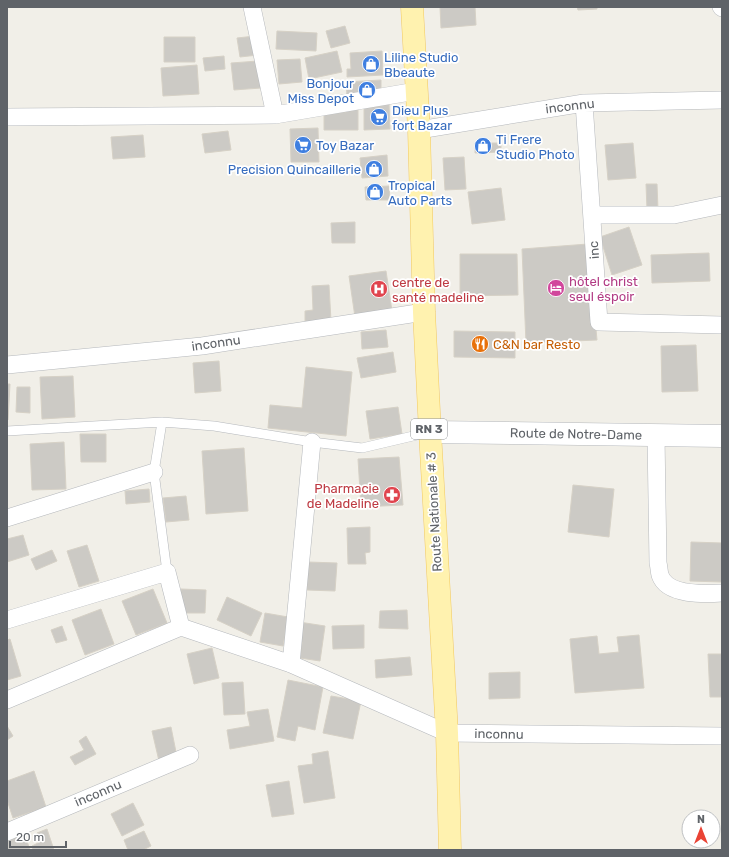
<svg xmlns="http://www.w3.org/2000/svg" width="729" height="857" font-family="Rubik,sans-serif">
  <style>
    .building { fill: #cccac5; stroke: #d6d1c6 }
    .lines { fill: none; stroke-linecap: round; stroke-linejoin: round }
    .service-casing { stroke: #b5b8bc; stroke-width: 10 }
    .minor-casing { stroke: #b5b8bc; stroke-width: 18 }
    .tertiary-casing { stroke: #b5b8bc; stroke-width: 23 }
    .primary-casing { stroke: #f2c960; stroke-width: 23 }
    .service { stroke: #fff; stroke-width: 9 }
    .minor { stroke: #fff; stroke-width: 17 }
    .tertiary { stroke: #fff; stroke-width: 22 }
    .primary { stroke: #fff2af; stroke-width: 22 }
    .labels { text-anchor: middle; dominant-baseline: central; stroke-width: 3.5; stroke-linejoin: round; paint-order: stroke }
    .shield { fill: #fff; stroke: #8f9295; stroke-width: 1 }
    .shield-label { font-size: 12px; font-weight: bold; fill: #5f6368 }
    .shop-label { font-size: 13px; fill: #366cbe; stroke: #fff; text-anchor: start }
    .street-label { font-size: 13px; fill: #5f6368; stroke: #fff }
    .hotel-label { font-size: 13px; fill: #b23c85; stroke: #fff; text-anchor: start }
    .health-label { font-size: 13px; fill: #be3a42; stroke: #fff; text-anchor: start }
    .food-label { font-size: 13px; fill: #c56008; stroke: #fff; text-anchor: start }
  </style>
  <rect width="100%" height="100%" fill="#f1efe8"/>
  <path class="building" d="M440,7H475L476,25L441,28Z
    M577,7H597V9L578,10Z
    M345,26L350,43L331,48L326,31Z
    M277,31L317,33L316,51L276,49Z
    M255,36L258,55L240,57L237,38Z
    M164,37H195V62H164Z
    M337,51L342,72L309,79L305,58Z
    M382,51L383,75L347,77V69H351L350,53Z
    M224,56L225,69L205,71L203,58Z
    M300,59L302,82L279,84L277,60Z
    M258,61L261,88L234,90L231,63Z
    M197,65L199,94L163,96L161,68Z
    M381,80V95L347,96L346,82Z
    M389,103L390,129L364,130V104Z
    M346,107H358V130H324V112H346Z
    M318,128L319,162H291L290,129Z
    M228,131L231,150L205,153L202,134Z
    M143,135L145,157L113,159L111,137Z
    M475,143H501V152L475,153Z
    M633,143L636,178L608,180L605,145Z
    M387,155L388,176L362,178L360,158Z
    M464,157L466,189L445,190L443,158Z
    M646,184H657L658,210H647Z
    M389,186L390,200H366L365,187Z
    M501,188L505,220L472,224L468,192Z
    M355,222V243H332L331,223Z
    M629,227L642,265L612,275L600,237Z
    M588,244L597,340L526,343L522,249Z
    M709,253L710,281L652,283L651,255Z
    M460,254H517L518,295L460,296Z
    M386,271L392,311L355,317L349,276Z
    M329,285L331,321L305,322V311L313,310L312,286Z
    M386,330L388,347L362,349L361,332Z
    M454,331L515,332V358L454,357Z
    M696,345L698,391L662,392L661,346Z
    M393,352L396,372L361,378L357,358Z
    M219,361L221,391L195,393L193,363Z
    M306,367L352,372L346,436L268,428L270,405L302,408Z
    M73,376L75,417L42,419L40,377Z
    M7,384H10L8,420H7Z
    M17,387H30V413L16,412Z
    M398,407L402,434L370,439L366,411Z
    M80,434H106V462H81Z
    M64,442L66,489L32,490L30,444Z
    M244,448L248,511L206,514L202,451Z
    M399,457L403,505L361,507L358,459Z
    M573,485L614,489L609,537L568,532Z
    M149,489L150,502L126,504L125,491Z
    M186,496L189,520L166,522L163,498Z
    M370,527V552L365,553L366,564H348L347,528Z
    M23,535L29,555L7,562V539Z
    M691,542L722,543V582L690,581Z
    M87,545L99,581L79,587L67,551Z
    M52,550L57,561L36,570L31,559Z
    M308,562L337,563L335,591L307,590Z
    M153,589L167,623L136,635L122,601Z
    M181,589L206,590L205,613H180Z
    M227,597L262,613L251,636L217,620Z
    M101,609L114,644L85,655L72,620Z
    M407,610L408,629L379,628L380,611Z
    M265,613L288,617L283,646L260,642Z
    M299,622L325,626L320,661L300,658L302,642L296,641Z
    M364,625V648L333,649L332,626Z
    M62,626L67,640L56,643L51,630Z
    M639,635L644,688L575,693L570,639L597,636L599,654L619,652L617,637Z
    M10,639L21,676L7,680V640Z
    M212,648L219,678L194,684L187,654Z
    M708,654H722V697H710Z
    M410,657L412,675L376,678L375,660Z
    M520,672V698L489,699V673Z
    M288,680L323,687L315,730L298,726L295,741L277,737Z
    M243,682L245,714L224,715L222,683Z
    M331,696L361,701L353,739L323,733Z
    M268,709L274,741L230,749L227,730L250,726L247,712Z
    M7,726L13,736L7,740Z
    M171,727L177,757L159,761L152,731Z
    M86,736L96,754L75,765L70,757L84,750L79,741Z
    M328,751L335,798L304,803L298,766L313,764L312,754Z
    M34,771L46,807L13,818L7,800V781Z
    M289,781L294,814L272,817L266,785Z
    M133,803L144,825L122,836L111,814Z
    M47,829L54,850H33L32,846L40,842L37,833Z
    M144,831L151,846L143,850H128L124,840Z
    M25,835L30,850H7V841Z"/>
  <g class="lines">
    <defs>
      <path id="service" d="M162,422L154,472L167,572
        M7,431L162,422L214,426L312,442L362,448L430,432"/>
      <path id="minor" d="M252,7L275,115
        M721,7L722,8
        M584,103L599,322L722,325
        M7,117L275,115L416,91
        M419,130L584,103L722,100
        M592,215H674L722,205
        M7,365L202,346L424,312
        M656,436L658,563C659,566 659,571 660,575C667,596 705,594 722,593
        M7,518L154,472
        M7,620L167,572L181,627
        M291,664L312,442
        M7,700L181,627L291,664L447,733L722,736
        M7,832L190,755"/>
      <path id="tertiary" d="M430,432L722,436"/>
      <path id="primary" d="M412,7L419,130L424,312L430,432L447,733L450,850"/>
    </defs>
    <use href="#service" class="service-casing"/>
    <use href="#minor" class="minor-casing"/>
    <use href="#tertiary" class="tertiary-casing"/>
    <use href="#primary" class="primary-casing"/>
    <use href="#service" class="service"/>
    <use href="#minor" class="minor"/>
    <use href="#tertiary" class="tertiary"/>
    <use href="#primary" class="primary"/>
  </g>
  <defs>
    <symbol id="shop-disc" viewBox="-11 -11 22 22"><circle r="9.5" fill="#3f7fe0" stroke="#fff"/><path d="M-5-2.5h2.3a2.7 3.5 0 0 1 5.4 0H5L5.5 6h-11ZM-1.5-2.5h3a1.5 2.3 0 0 0-3 0Z" fill="#fff"/></symbol>
    <symbol id="supermarket-disc" viewBox="-11 -11 22 22"><circle r="9.5" fill="#3f7fe0" stroke="#fff"/><path d="M-6-5.5h2.5l.6 2H6L4.5 2H-2.5L-4.4-4H-6ZM-1.5 3.2a1.3 1.3 0 1 0 .1 0ZM3 3.2a1.3 1.3 0 1 0 .1 0Z" fill="#fff"/></symbol>
    <symbol id="hotel-disc" viewBox="-11 -11 22 22"><circle r="9.5" fill="#d1479c" stroke="#fff"/><path d="M-6-4.5h1.5V1H6V5H4.5V3h-9V5H-6ZM-4 0a1.8 1.8 0 1 1 3.6 0ZM.5 0V-2.5h3Q6-2.5 6 0Z" fill="#fff"/></symbol>
    <symbol id="hospital-disc" viewBox="-11 -11 22 22"><circle r="9.5" fill="#e0444e" stroke="#fff"/><path d="M-5-5h3v3.5h4V-5h3V5h-3V1.5h-4V5h-3Z" fill="#fff"/></symbol>
    <symbol id="restaurant-disc" viewBox="-11 -11 22 22"><circle r="9.5" fill="#e8710a" stroke="#fff"/><path d="M-5-6h1v4h1v-4h1v4h1v-4h1v5L-1.5 .5V6h-2V.5L-5-1ZM5-6V6H3V1.5H1.5Q1.5-4 5-6Z" fill="#fff"/></symbol>
    <symbol id="pharmacy-disc" viewBox="-11 -11 22 22"><circle r="9.5" fill="#e0444e" stroke="#fff"/><path d="M-2-6h4v4h4v4h-4v4h-4v-4h-4v-4h4Z" fill="#fff"/></symbol>
  </defs>
  <g fill-rule="evenodd">
    <use href="#shop-disc" x="361" y="54" width="20" height="20"/>
    <use href="#shop-disc" x="357" y="80" width="20" height="20"/>
    <use href="#supermarket-disc" x="369" y="107" width="20" height="20"/>
    <use href="#supermarket-disc" x="293" y="135" width="20" height="20"/>
    <use href="#shop-disc" x="473" y="136" width="20" height="20"/>
    <use href="#shop-disc" x="364" y="159" width="20" height="20"/>
    <use href="#shop-disc" x="365" y="182" width="20" height="20"/>
    <use href="#hotel-disc" x="546" y="278" width="20" height="20"/>
    <use href="#hospital-disc" x="369" y="279" width="20" height="20"/>
    <use href="#restaurant-disc" x="470" y="334" width="20" height="20"/>
    <use href="#pharmacy-disc" x="382" y="485" width="20" height="20"/>
  </g>
  <g class="labels">
    <rect class="shield" x="411" y="419" width="36" height="20" rx="3"/>
    <g class="shield-label">
      <text x="429" y="429">RN 3</text>
    </g>
    <g class="shop-label">
      <text x="384" y="57">Liline Studio<tspan x="384" dy="15">Bbeaute</tspan></text>
      <text x="354" y="83" text-anchor="end">Bonjour<tspan x="354" dy="15">Miss Depot</tspan></text>
      <text x="392" y="110">Dieu Plus<tspan x="392" dy="15">fort Bazar</tspan></text>
      <text x="496" y="139">Ti Frere<tspan x="496" dy="15">Studio Photo</tspan></text>
      <text x="316" y="145">Toy Bazar</text>
      <text x="361" y="169" text-anchor="end">Precision Quincaillerie</text>
      <text x="388" y="185">Tropical<tspan x="388" dy="15">Auto Parts</tspan></text>
    </g>
    <g class="street-label">
      <text transform="translate(570 106) rotate(-7)">inconnu</text>
      <text transform="translate(594 250) rotate(-94)">inc</text>
      <text transform="translate(216 343) rotate(-8)">inconnu</text>
      <text transform="translate(576 434) rotate(1)">Route de Notre-Dame</text>
      <text transform="translate(434 512) rotate(-93)">Route Nationale # 3</text>
      <text transform="translate(499 734) rotate(1)">inconnu</text>
      <text transform="translate(98 793) rotate(-23)">inconnu</text>
    </g>
    <g class="hotel-label">
      <text x="569" y="281">hôtel christ<tspan x="569" dy="15">seul éspoir</tspan></text>
    </g>
    <g class="health-label">
      <text x="392" y="282">centre de<tspan x="392" dy="15">santé madeline</tspan></text>
      <text x="379" y="488" text-anchor="end">Pharmacie<tspan x="379" dy="15">de Madeline</tspan></text>
    </g>
    <g class="food-label">
      <text x="493" y="344">C&amp;N bar Resto</text>
    </g>
  </g>
  <rect width="729" height="857" fill="none" stroke="#5f6368" stroke-width="16"/>
  <g transform="translate(701 829)"><circle r="19" fill="#ffffff" stroke="#bfc1c3"/>
  <path d="M0-3L7 15L0 10L-7 15Z" fill="#ea4335"/>
  <text y="-6" font-size="11" font-weight="bold" text-anchor="middle" fill="#5f6368">N</text>
  </g>
  <path d="M10 841v6h56v-6" fill="none" stroke="#5f6368" stroke-width="2"/>
  <text x="16" y="841" font-size="12" fill="#5f6368" stroke="#ffffff" stroke-width="3" paint-order="stroke">20 m</text>
</svg>
